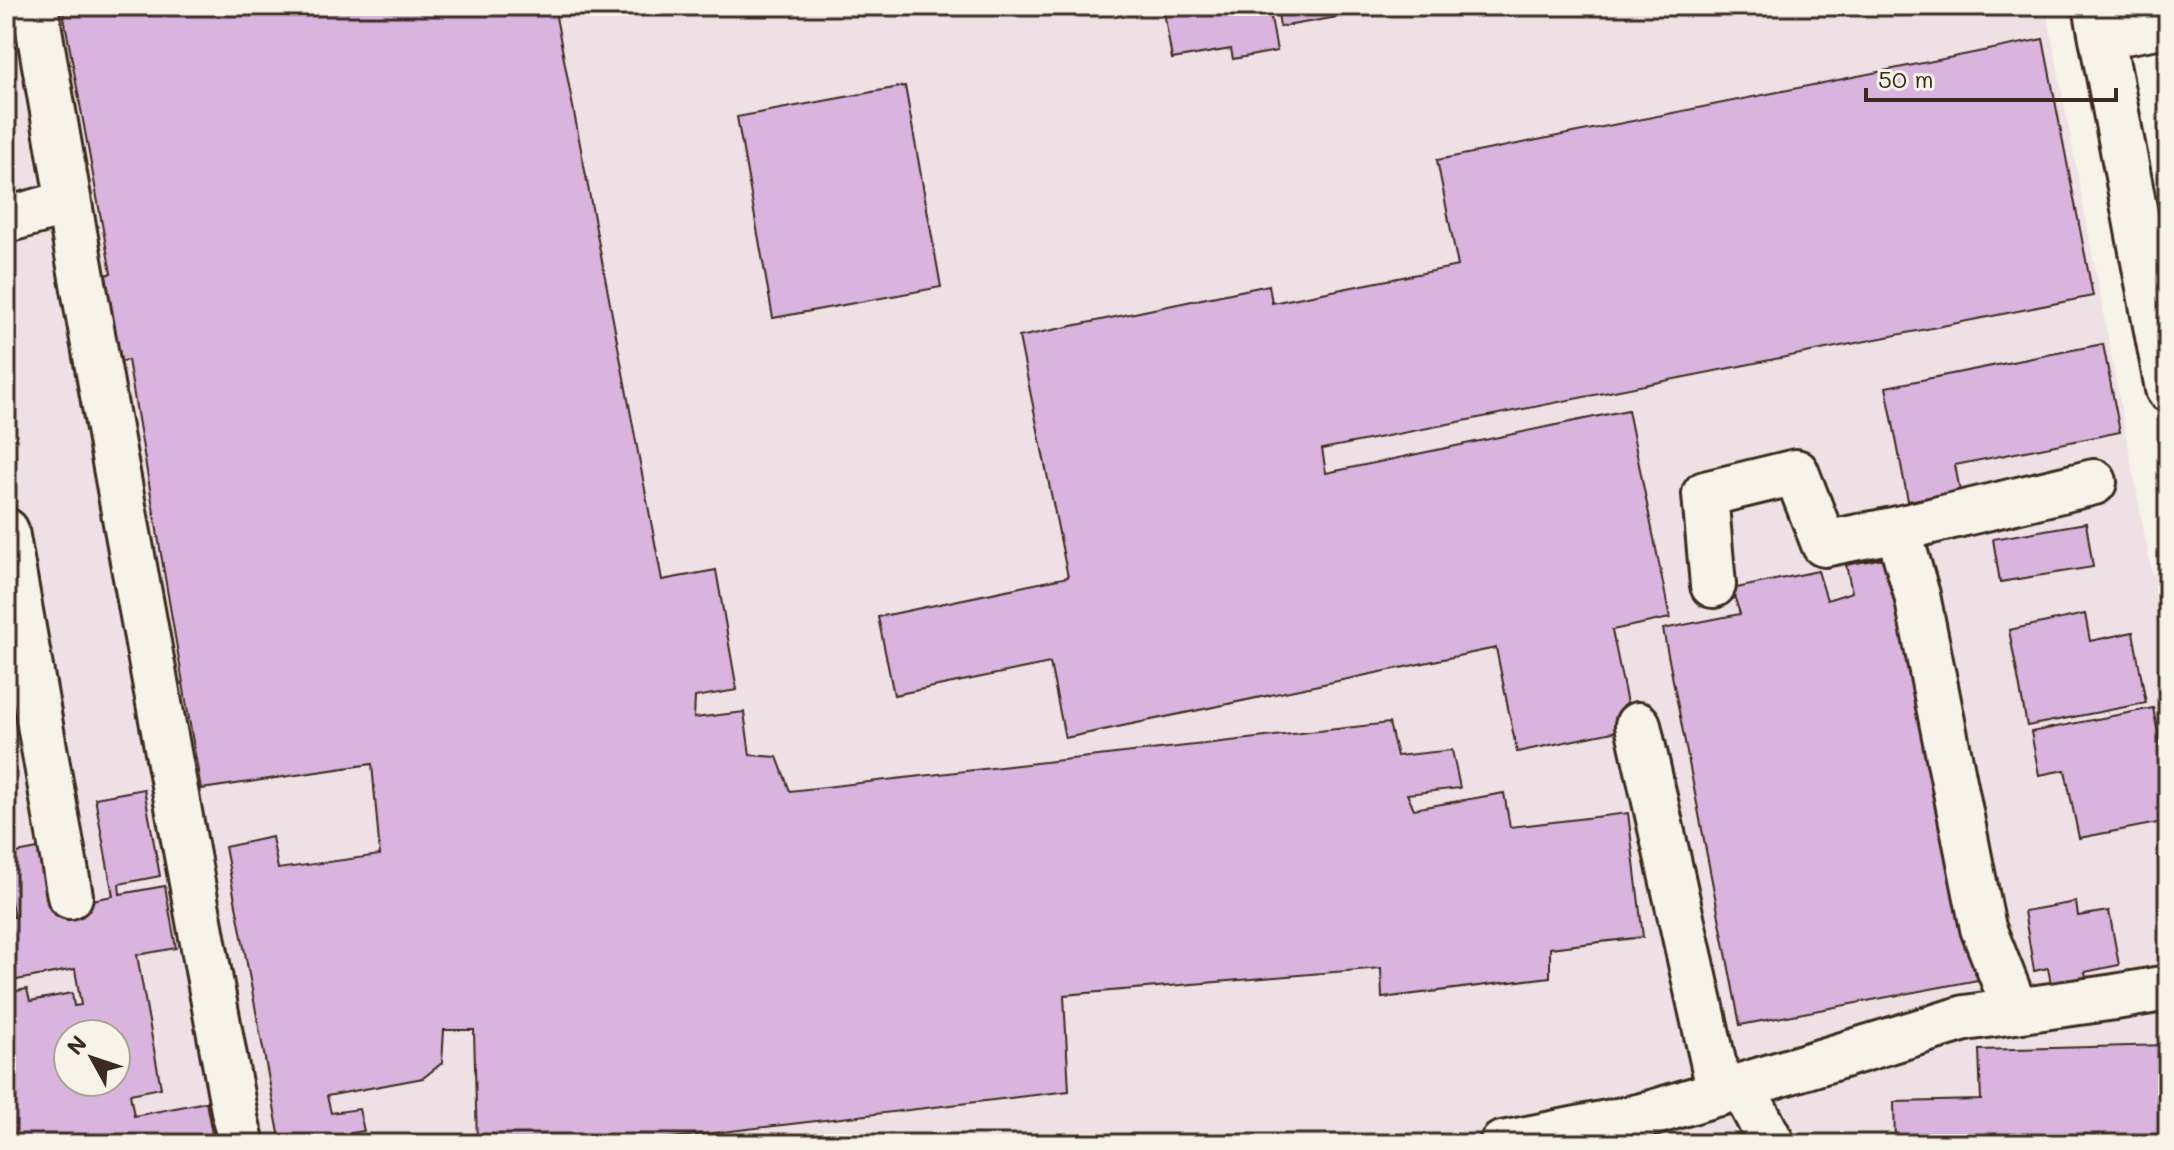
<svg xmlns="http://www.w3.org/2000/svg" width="2174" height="1150" font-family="Mali,sans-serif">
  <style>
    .built { fill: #eee0e5; fill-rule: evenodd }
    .building { fill: #d8b4de; stroke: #3b2a1e; stroke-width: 2; fill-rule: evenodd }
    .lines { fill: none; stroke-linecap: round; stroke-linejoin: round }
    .minor-casing { stroke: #3b2a1e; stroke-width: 50 }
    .minor { stroke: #f7f3e8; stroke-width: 44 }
  </style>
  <rect width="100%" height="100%" fill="#f7f3e8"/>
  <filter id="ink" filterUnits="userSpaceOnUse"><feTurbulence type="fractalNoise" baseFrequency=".0125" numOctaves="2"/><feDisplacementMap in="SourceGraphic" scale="16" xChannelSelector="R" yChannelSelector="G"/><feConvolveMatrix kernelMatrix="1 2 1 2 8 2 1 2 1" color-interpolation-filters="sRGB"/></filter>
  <g filter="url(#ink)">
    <path class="built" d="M6,6H2046L2152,574L2168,572V1144H6ZM68,1034H116V1082H68Z"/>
    <path class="building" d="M62,6H554L662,580L716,570L737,690L695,697L694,718L744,712L750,755L777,757L790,791L1389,723L1397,756L1452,750L1460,788L1407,794L1414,809L1504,793L1510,827L1628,813L1643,937L1550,948V977L1382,998L1381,968L1064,995L1069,1091L621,1144H477L474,1030H444L442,1063L423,1078L327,1096L331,1113L359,1109L364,1131L351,1133L353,1144H281L225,847L272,837L278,869L380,855L372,764L201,789L128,360L115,363L103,276L111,273Z
      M1163,6H1269L1277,51L1233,59L1231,49L1172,59Z
      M1277,6H1400L1280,27Z
      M2043,39L2093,296L1322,449L1326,473L1628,410L1670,618L1612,630L1632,728L1517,752L1496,648L1065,738L1050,663L894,695L878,617L1068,577L1019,337L1269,285L1272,303L1458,266L1437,160Z
      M905,86L941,287L773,318L737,117Z
      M2103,344L2120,432L1955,465L1960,491L1908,501L1886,387Z
      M2086,523L2093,567L2000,582L1993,539Z
      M1900,555L1978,980L1740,1025L1663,629L1740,614L1732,589L1818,571L1827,600L1852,592L1846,565Z
      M2085,614L2090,641L2133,632L2146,703L2027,726L2009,630Z
      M19,675L26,709L6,713V678Z
      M2153,708L2168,784V821L2079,838L2065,770L2039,775L2031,732Z
      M144,789L160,876L119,884L120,894L165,886L176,948L137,955L161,1088L130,1094L134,1116L206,1102L214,1144H15L6,1093V993L27,989L30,1001L72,993L74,1006L81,1005L75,969L6,982V918L14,917L6,874V855L43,848L54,907L113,896L95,798ZM68,1034H116V1082H68Z
      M2076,902L2078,916L2109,911L2119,965L2085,972L2086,977L2051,984L2048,968L2034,971L2024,911Z
      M2168,1045V1144H1895L1894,1102L1981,1100L1979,1050Z"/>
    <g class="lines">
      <defs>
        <path id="minor" d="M35,6C98,379 168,750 236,1122L242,1144
          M2096,6L2168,389
          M2102,36L2168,24
          M6,220L68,203
          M1898,529L1917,595L1983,928L2016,1011
          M6,531L70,896
          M1713,585L1705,494L1796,472L1824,544L1898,529L2094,482
          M1638,725L1720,1093
          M1742,1086L1772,1144
          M1502,1144L1642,1116L1965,1018L2115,997L2168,988"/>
      </defs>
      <use href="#minor" class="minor-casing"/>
      <use href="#minor" class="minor"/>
    </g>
  </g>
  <rect width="2174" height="1150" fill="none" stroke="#f7f3e8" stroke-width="32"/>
  <rect x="16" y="16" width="2142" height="1118" fill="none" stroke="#3b2a1e" stroke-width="3" filter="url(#ink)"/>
  <g transform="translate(92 1058) rotate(310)"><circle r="38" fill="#f7f3e8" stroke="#aca397" stroke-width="2"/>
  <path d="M0-6L14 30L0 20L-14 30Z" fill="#3b2a1e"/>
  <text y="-12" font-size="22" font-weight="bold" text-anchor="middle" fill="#3b2a1e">N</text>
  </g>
  <path d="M1866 88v12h250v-12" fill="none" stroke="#3b2a1e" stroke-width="4"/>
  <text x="1878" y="88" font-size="24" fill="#3b2a1e" stroke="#f7f3e8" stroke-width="6" paint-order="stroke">50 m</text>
</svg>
